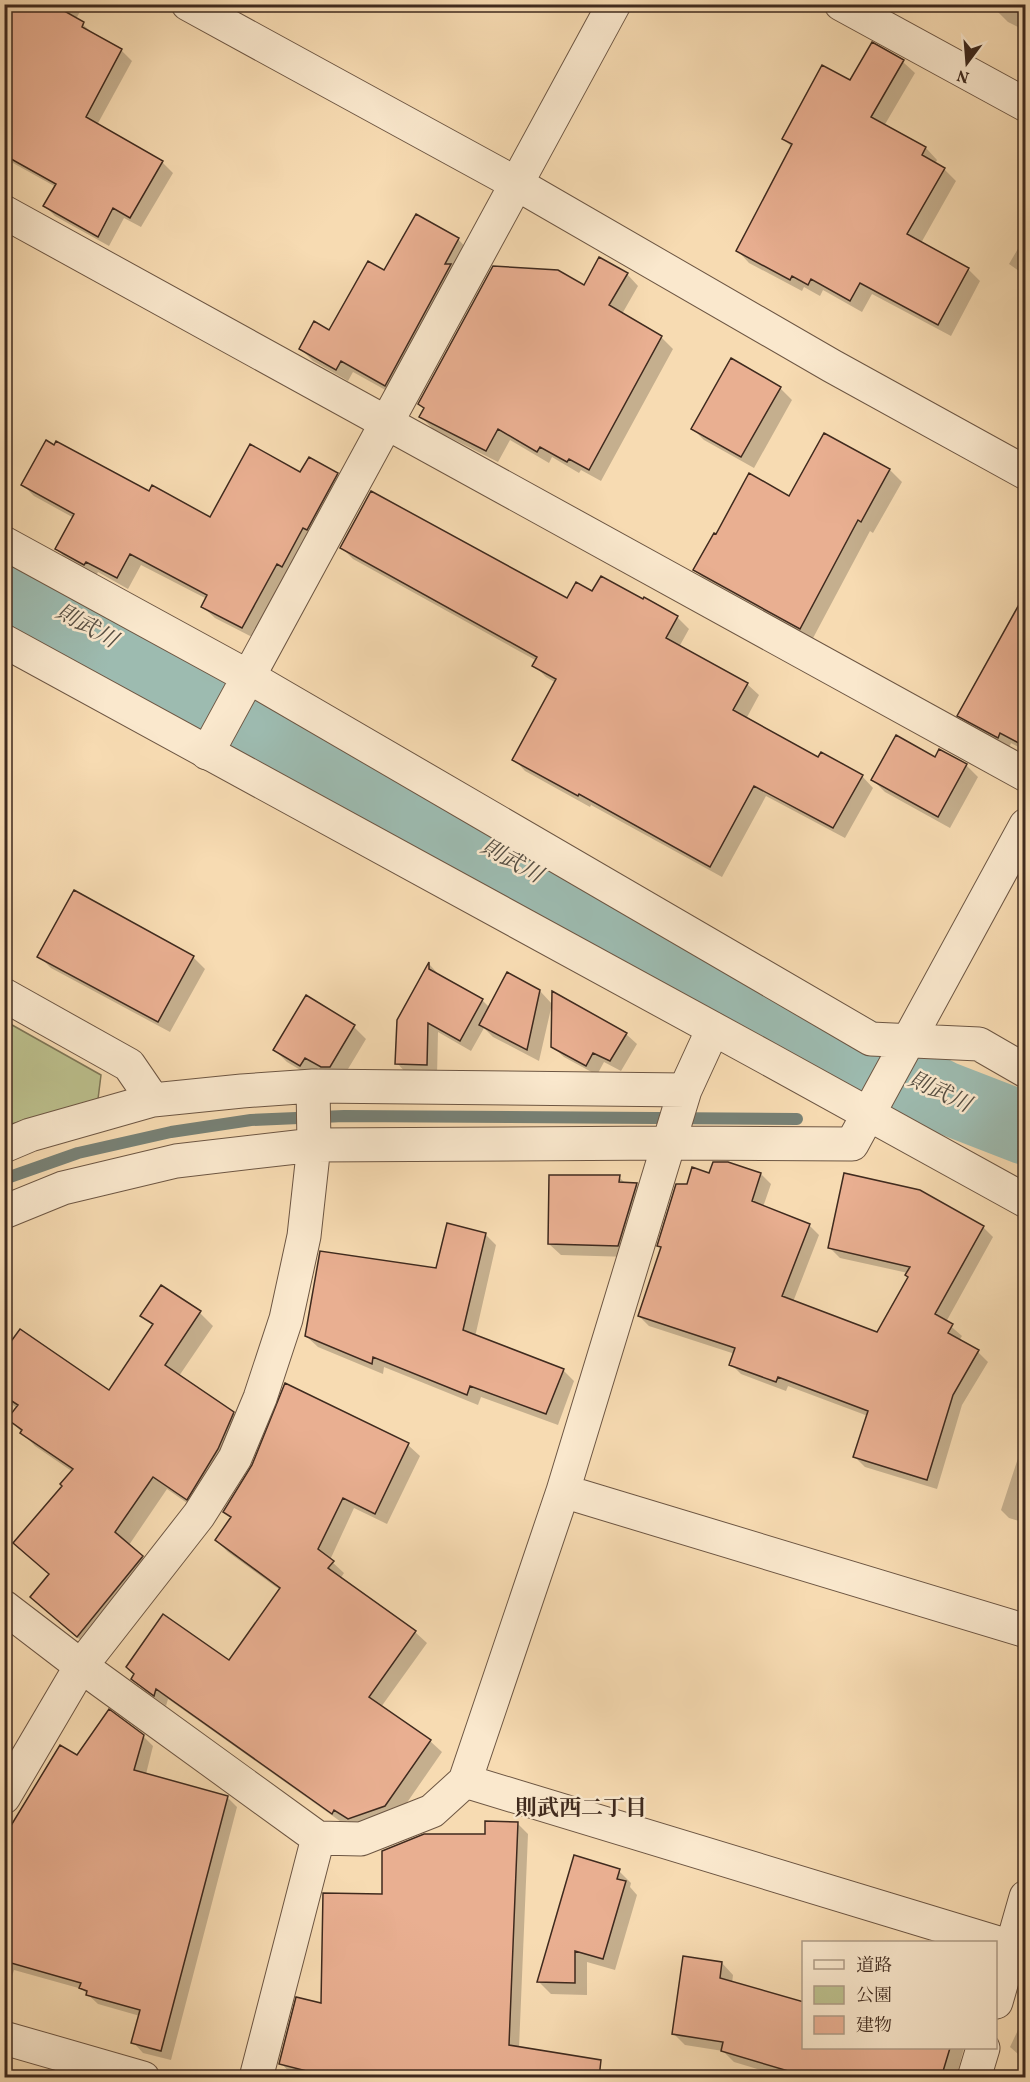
<svg xmlns="http://www.w3.org/2000/svg" width="1030" height="2082" font-family="Vollkorn,'Noto Serif JP',serif">
  <style>
    .park { fill: #bcc08d; stroke: #7e7556; stroke-width: 1.5 }
    .shadow { fill: #0003 }
    .lines { fill: none; stroke-linecap: round; stroke-linejoin: round }
    .stream { stroke: #778176; stroke-width: 12 }
    .river { stroke: #9dbbb0; stroke-width: 72 }
    .building { fill: #e9af91; stroke: #3f2a1e; stroke-width: 1.5 }
    .minor-casing { stroke: #6d5643; stroke-width: 35 }
    .tertiary-casing { stroke: #6d5643; stroke-width: 35 }
    .minor { stroke: #fae8cd; stroke-width: 33 }
    .tertiary { stroke: #fae8cd; stroke-width: 33 }
    .labels { text-anchor: middle; dominant-baseline: central; stroke-width: 5; stroke-linejoin: round; paint-order: stroke }
    .water-label { font-size: 22px; font-style: italic; fill: #564e42; stroke: #fae8cd }
    .neighbourhood-label { font-size: 22px; font-weight: bold; fill: #3f2a1e; stroke: #fae8cd }
  </style>
  <rect width="100%" height="100%" fill="#f7dbb2"/>
  <filter id="stains"><feTurbulence type="fractalNoise" baseFrequency=".00333" numOctaves="4"/><feColorMatrix values="0 0 0 0 .2 0 0 0 0 .09 0 0 0 0 .02 0 0 0 .5 -.17"/></filter>
  <radialGradient id="worn" r=".72"><stop offset=".6" stop-color="#630" stop-opacity="0"/><stop offset="1" stop-color="#630" stop-opacity=".3"/></radialGradient>
  <path class="park" d="M5,1021L101,1075L98,1099L5,1126Z"/>
  <path class="shadow" d="M4,4H84L76,19L94,34L121,50L132,61L97,125L162,162L173,173L141,227L124,218L109,246L55,216L45,206L56,187L4,158Z
    M999,4H1026V31L1008,22L996,10Z
    M903,62L915,73L884,126L926,148L937,160L935,164L944,169L956,181L921,243L968,269L980,281L951,336L872,294L862,312L823,290L820,296L804,287L802,291L749,263L738,251L792,147L783,139L851,82Z
    M1026,235V276L1009,264Z
    M458,239L470,252L398,397L353,372L348,381L313,361L301,349L330,332L385,272Z
    M627,274L638,286L622,314L661,337L673,349L601,481L581,470L579,473L552,457L549,463L510,440L498,462L433,429L421,417L425,409L420,404L585,287Z
    M780,388L792,400L754,468L704,440L692,428Z
    M890,470L902,482L873,533L870,531L812,640L707,582L695,570L790,498Z
    M301,474H337L348,486L254,638L215,618L203,607L207,599L141,565L128,589L98,572L96,576L68,561L57,549L74,518L34,496L23,485L149,493L211,519Z
    M342,548L568,600L593,593L677,617L689,629L679,647L747,684L759,695L746,719L819,760L862,776L873,788L845,838L766,796L722,877L591,805L590,807L525,771L514,759L556,683L546,677L534,665L537,661L353,559Z
    M1026,638V751L1011,743L1009,748L970,726L959,715Z
    M935,759L966,765L978,777L950,828L885,792L873,780Z
    M39,956L193,957L205,969L170,1032L51,968Z
    M430,965L440,976L482,1000L490,1008L540,991L552,1004L539,1061L493,1037L484,1028L471,1051L438,1032L437,1076L407,1074L397,1063L398,1020Z
    M306,998L354,1027L366,1039L342,1079H334L318,1068L312,1077L287,1062L275,1050Z
    M626,1034L637,1044L621,1071L604,1062L597,1075L564,1057L553,1047Z
    M728,1164L761,1174L771,1184L763,1207L809,1225L819,1235L793,1302L877,1334L910,1278L908,1273L840,1258L830,1248L919,1192L983,1227L993,1237L946,1322L962,1336L959,1341L978,1352L988,1362L962,1405L937,1489L865,1467L855,1457L868,1416L788,1386L786,1391L741,1374L731,1364L735,1354L649,1326L639,1316L662,1249L659,1246L688,1186Z
    M619,1177L626,1184H637L648,1196L630,1257L561,1255L549,1244Z
    M485,1234L496,1245L475,1337L563,1370L574,1381L558,1425L481,1397L478,1405L384,1367L383,1374L318,1347L306,1336L437,1270Z
    M200,1313L213,1326L179,1376L233,1413L246,1426L200,1512L167,1489L129,1545L156,1570L91,1649L45,1610L64,1486L73,1472L35,1446L9,1419L17,1408L4,1399V1361L110,1392L153,1326L142,1315Z
    M285,1385L408,1445L420,1456L387,1524L354,1508L330,1560L344,1573L340,1579L415,1632L427,1643L381,1707L430,1741L442,1752L397,1817L361,1830L347,1821L344,1824L168,1699L166,1706L144,1690L133,1679L229,1662L280,1590L228,1552L216,1540L232,1518L225,1511L254,1466Z
    M1026,1434V1523L1009,1518L1001,1510Z
    M143,1736L153,1746L146,1774L227,1797L237,1807L171,2060L143,2053L133,2042L140,2016L98,2004L82,1989L14,1970L4,2003V1839L77,1757Z
    M518,1824L528,1834L519,2048L584,2078H306L291,2074L281,2063L323,2005L383,1895L486,1835Z
    M575,1857L619,1871L631,1883L630,1887L637,1895L615,1970L587,1962V1995L551,1994L539,1982Z
    M722,1963L733,1975L732,1983L804,2048H964L956,2078H788L734,2062L723,2051L685,2045L674,2034Z
    M1026,2013V2061L1010,2047Z
    M4,2073L21,2078H4Z"/>
  <g class="lines">
    <path class="stream" d="M4,1179L78,1153L171,1132L251,1120L344,1116L797,1119"/>
    <path class="river" d="M4,581L799,1022L941,1096L1026,1129"/>
  </g>
  <path class="building" d="M4,4H52L84,22L82,27L122,49L86,117L163,161L130,218L113,208L98,237L43,206L56,184L4,155Z
    M872,42L904,60L871,117L926,147L922,155L945,168L907,234L969,268L938,325L860,283L850,301L811,279L808,285L792,276L790,280L736,251L792,144L782,139L822,65L850,80Z
    M416,214L459,238L445,264H451L385,386L341,361L336,370L299,349L314,321L329,330L368,261L384,270Z
    M599,257L628,273L609,305L662,336L589,470L569,459L567,462L540,447L537,452L498,429L486,451L419,417L424,408L418,404L493,266L558,270L584,285Z
    M731,358L781,387L741,457L691,429Z
    M824,433L890,469L861,522L858,520L800,629L693,570L714,533L716,534L749,473L789,496Z
    M46,440L54,445L56,441L149,491L152,485L210,517L250,444L300,472L309,457L338,473L307,530L303,528L282,567L277,564L242,628L201,607L207,595L130,554L117,578L86,562L84,565L55,549L74,514L21,485Z
    M371,491L567,598L576,582L592,591L601,576L643,599L644,597L678,616L666,638L748,683L733,710L818,757L821,752L863,775L833,828L754,786L710,867L579,794L578,796L512,760L556,679L532,666L537,657L340,548Z
    M1026,592V747L1000,733L998,738L957,716Z
    M896,735L935,757L939,749L967,764L938,817L871,780Z
    M74,890L194,956L158,1022L37,957Z
    M429,962V969L483,999L460,1041L428,1023L427,1065L395,1064L397,1020Z
    M507,972L540,990L527,1050L479,1025Z
    M552,991L627,1033L610,1061L593,1053L586,1066L551,1047Z
    M306,995L355,1025L330,1067H321L305,1058L300,1066L273,1050Z
    M713,1162H728L761,1173L752,1201L810,1224L782,1296L877,1332L908,1277L905,1275L910,1267L828,1248L844,1173L920,1190L984,1226L935,1314L953,1324L948,1333L979,1350L953,1395L927,1480L853,1457L868,1411L778,1377L776,1382L729,1365L735,1348L638,1316L661,1247L657,1246L676,1184H687L692,1167L709,1173Z
    M549,1175H620L619,1182L637,1183L618,1246L548,1244Z
    M447,1223L486,1233L463,1330L564,1369L546,1414L470,1386L467,1395L373,1357L372,1364L305,1336L320,1251L436,1268Z
    M161,1285L201,1311L165,1365L234,1412L218,1449L187,1500L153,1477L115,1532L143,1556L77,1637L30,1597L49,1574L13,1543L62,1486L60,1484L73,1469L20,1433L22,1430L7,1419L18,1405L4,1396V1351L20,1329L109,1390L153,1324L140,1316Z
    M285,1383L409,1443L375,1514L343,1498L318,1549L334,1561L328,1568L416,1631L369,1697L431,1740L385,1806L348,1819L334,1810L332,1814L156,1689L154,1696L131,1679L134,1674L126,1667L163,1614L229,1660L280,1588L215,1540L231,1517L223,1512L252,1465Z
    M109,1709L144,1735L134,1770L228,1796L161,2051L131,2043L140,2010L86,1995L87,1991L79,1988L81,1983L4,1961V1837L60,1745L77,1755Z
    M485,1821L518,1822L509,2045L601,2060L599,2078H334L279,2064L296,1997L321,2003L323,1893L382,1894V1851L424,1834H485Z
    M574,1855L620,1869L617,1879L626,1881L603,1959L575,1951V1983L537,1982Z
    M683,1956L722,1962L720,1978L804,2002V2048H950L941,2078H812L721,2051L723,2042L672,2034Z"/>
  <g class="lines">
    <defs>
      <path id="minor" d="M188,4L517,184L832,366L1026,473
        M841,4L1026,105
        M4,212L1026,775
        M4,543L249,677L871,1039L979,1044L1026,1071
        M207,753L614,4
        M4,995L129,1065L153,1100
        M4,1146L30,1135L153,1100L242,1091L313,1086L685,1090L713,1029
        M4,1212L63,1188L176,1161L314,1145L670,1143L852,1144L1026,825
        M563,1491L1026,1631
        M4,1607L81,1666L318,1838L361,1839L432,1811L465,1781L995,1942
        M465,1781L563,1491L685,1090
        M4,1797L81,1666L199,1515L235,1458L260,1398L286,1319L304,1236L314,1145L313,1086
        M996,2002L1026,1897
        M4,2038L143,2078
        M256,2078L318,1838
        M974,2078L983,2048"/>
      <path id="tertiary" d="M4,641L767,1058L1026,1201"/>
    </defs>
    <use href="#minor" class="minor-casing"/>
    <use href="#tertiary" class="tertiary-casing"/>
    <use href="#minor" class="minor"/>
    <use href="#tertiary" class="tertiary"/>
  </g>
  <g class="labels">
    <g class="water-label">
      <text transform="translate(86 627) rotate(29)">則武川</text>
      <text transform="translate(511 862) rotate(29)">則武川</text>
      <text transform="translate(939 1093) rotate(25)">則武川</text>
    </g>
    <g class="neighbourhood-label">
      <text x="581" y="1809">則武西二丁目</text>
    </g>
  </g>
  <rect width="1030" height="2082" fill="none" stroke="#f7dbb2" stroke-width="24"/>
  <rect x="6" y="6" width="1018" height="2070" fill="none" stroke="#3f2a1e" stroke-width="3"/>
  <rect x="12" y="12" width="1006" height="2058" fill="none" stroke="#3f2a1e" stroke-width="1.5"/>
  <rect x="802" y="1941" width="195" height="108" fill="#fae8cd" stroke="#af9c87" stroke-width="1.5"/>
  <rect x="814" y="1960" width="30" height="9" fill="#fae8cd" stroke="#af9c87" stroke-width="1.5"/>
  <text x="856" y="1971" font-size="18" fill="#3f2a1e">道路</text>
  <rect x="814" y="1986" width="30" height="18" fill="#bcc08d" stroke="#af9c87" stroke-width="1.5"/>
  <text x="856" y="2001" font-size="18" fill="#3f2a1e">公園</text>
  <rect x="814" y="2016" width="30" height="18" fill="#e9af91" stroke="#af9c87" stroke-width="1.5"/>
  <text x="856" y="2031" font-size="18" fill="#3f2a1e">建物</text>
  <g transform="translate(967 63) rotate(196)" stroke="#fae8cd" stroke-width="4.5" paint-order="stroke">
  <path d="M0-4.5L10 22L0 15L-10 22Z" fill="#3f2a1e"/>
  <text y="-9" font-size="16" font-weight="bold" text-anchor="middle" fill="#3f2a1e">N</text>
  </g>
  <rect width="100%" height="100%" filter="url(#stains)"/>
  <rect width="100%" height="100%" fill="url(#worn)"/>
</svg>
